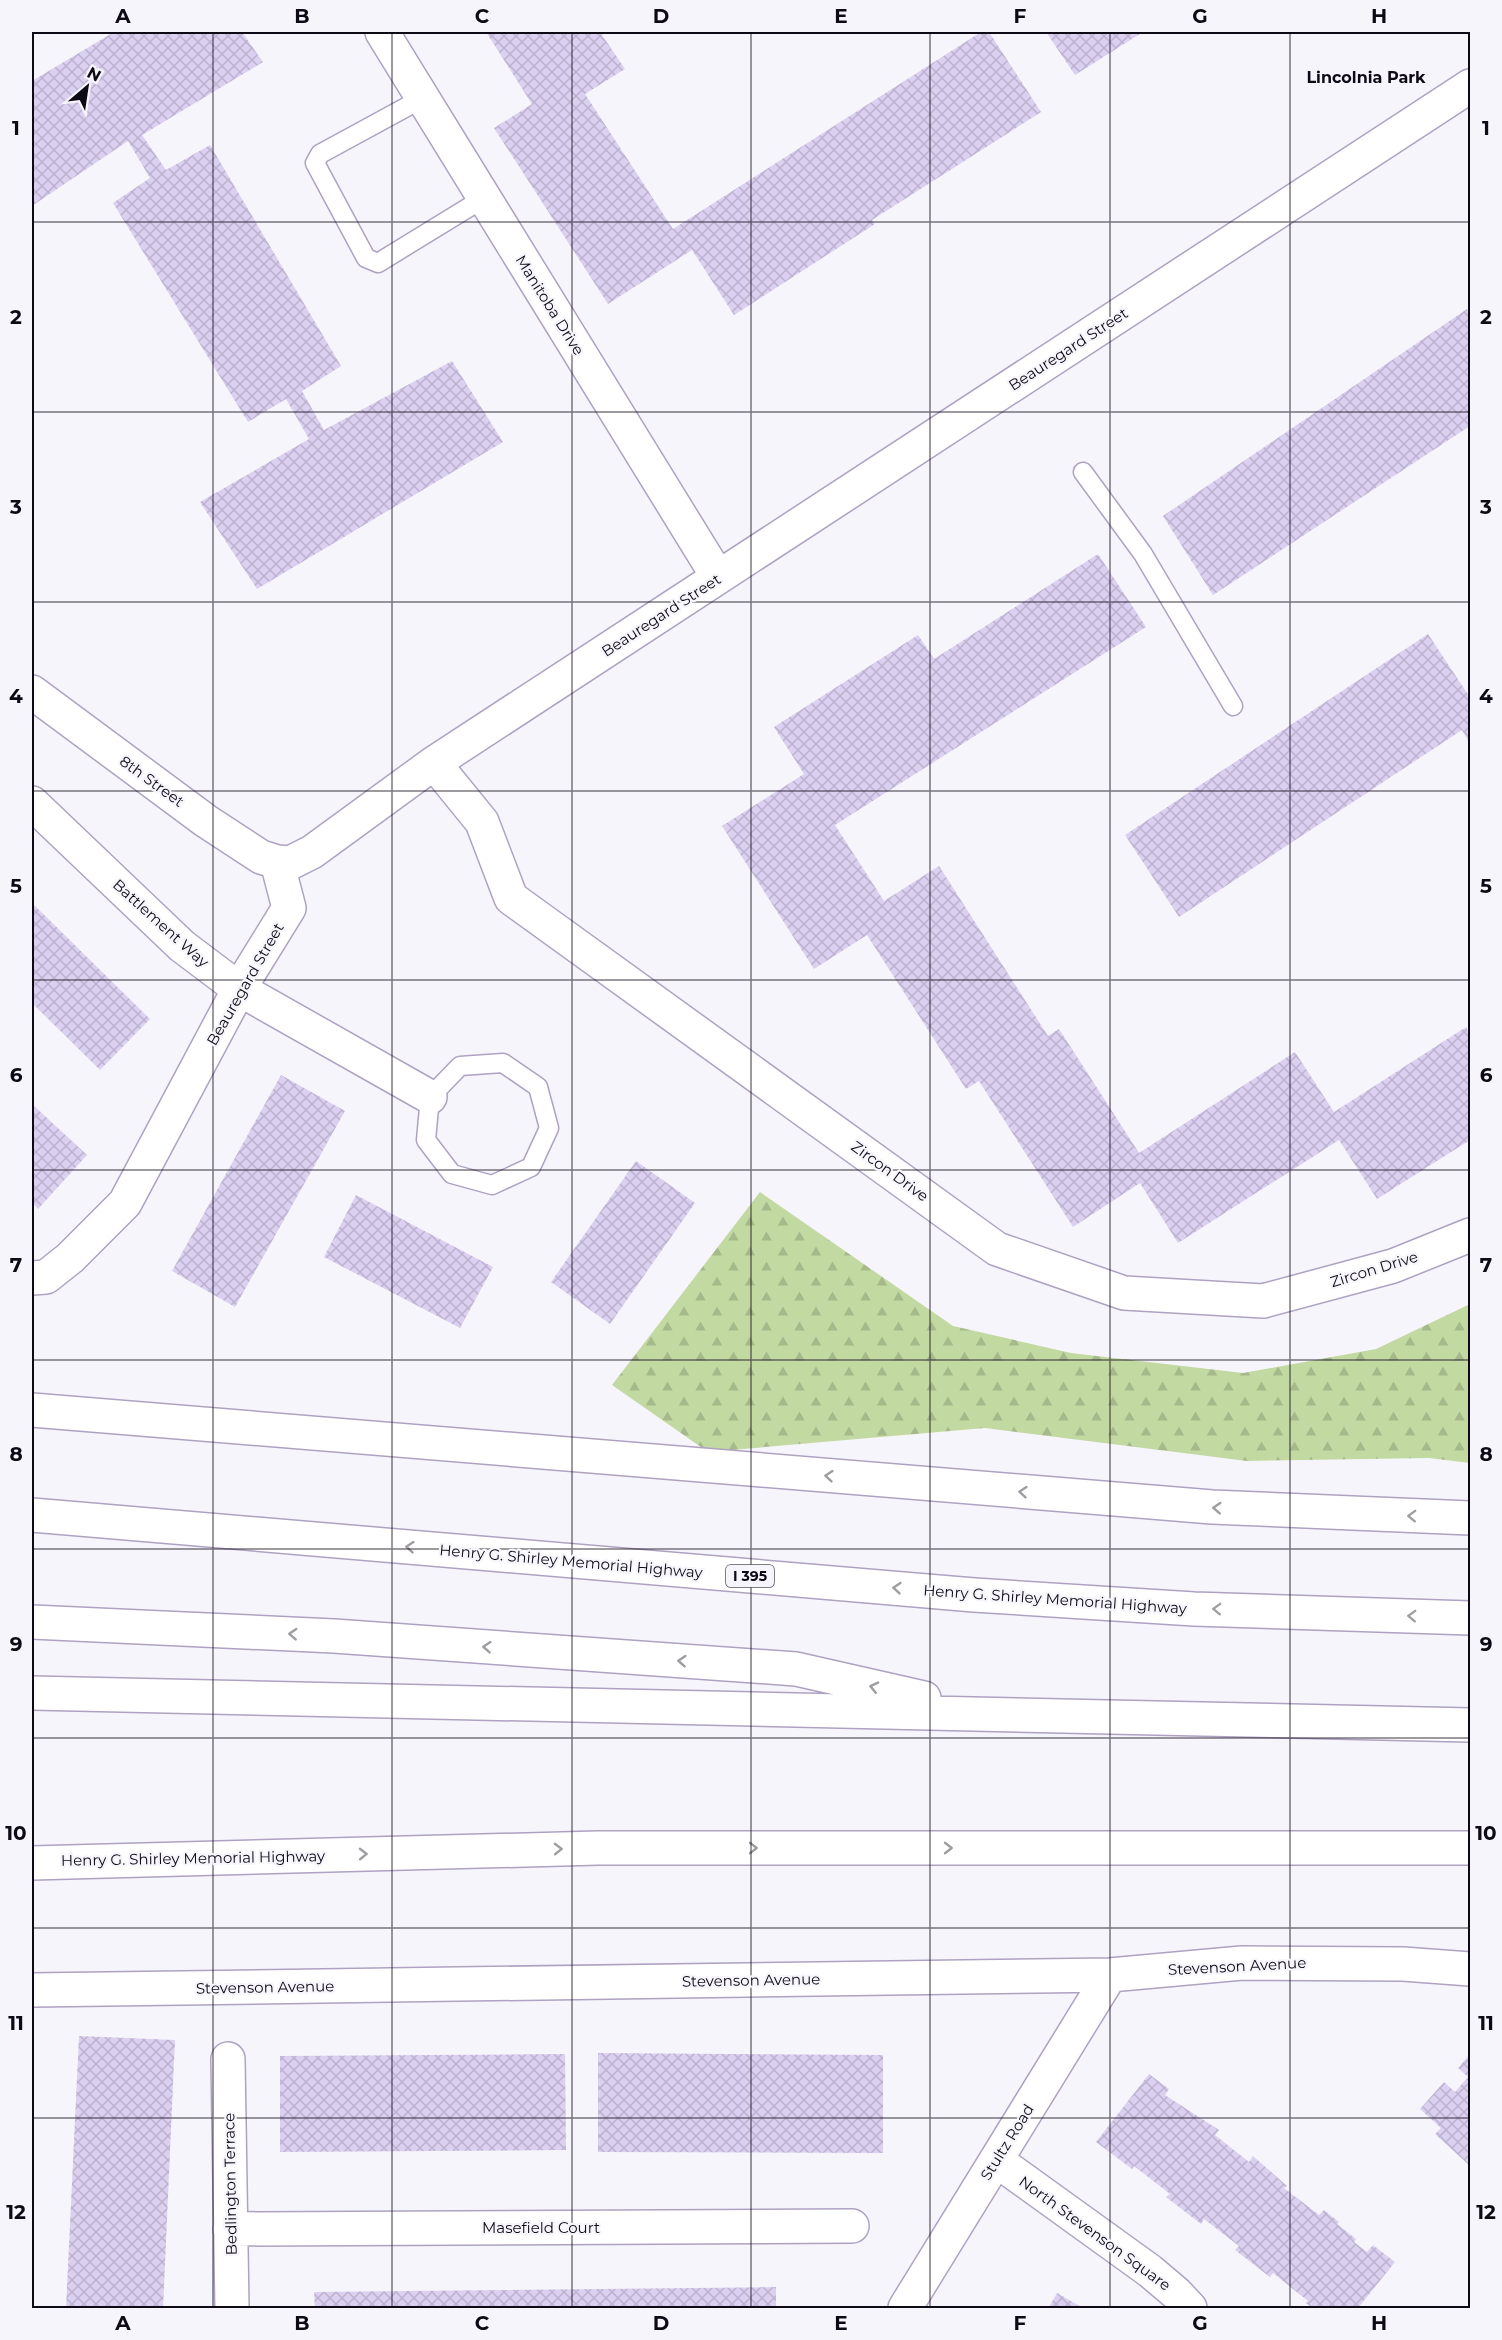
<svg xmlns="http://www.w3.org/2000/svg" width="1502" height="2340" font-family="Montserrat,sans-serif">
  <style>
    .forest { fill: url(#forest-firs) }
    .building { fill: url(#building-cross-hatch) }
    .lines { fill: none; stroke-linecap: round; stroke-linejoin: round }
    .service-casing { stroke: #aea2c1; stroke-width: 21 }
    .minor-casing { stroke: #aea2c1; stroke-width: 36 }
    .motorway-casing { stroke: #aea2c1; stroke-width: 36 }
    .service { stroke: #fff; stroke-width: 18 }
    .minor { stroke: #fff; stroke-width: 33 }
    .motorway { stroke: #fff; stroke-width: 33 }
    .oneway { stroke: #9f9da1 }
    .grid { fill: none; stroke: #0e0a15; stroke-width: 1.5; stroke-opacity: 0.55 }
    .labels { text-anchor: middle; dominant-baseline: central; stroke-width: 4.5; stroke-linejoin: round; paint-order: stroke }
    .shield { fill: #f7f5fc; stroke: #54505a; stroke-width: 1.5 }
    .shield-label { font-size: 14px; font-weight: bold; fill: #0e0a15 }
    .street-label { font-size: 15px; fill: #0e0a15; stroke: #f7f5fc }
    .neighbourhood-label { font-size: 16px; font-weight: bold; fill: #0e0a15; stroke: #f7f5fc }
    .neatline { fill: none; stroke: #0e0a15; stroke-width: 2 }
    .grid-label { font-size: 20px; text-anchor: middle; font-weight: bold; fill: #0e0a15 }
  </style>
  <defs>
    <pattern id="forest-firs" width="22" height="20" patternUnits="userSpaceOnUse" patternTransform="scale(1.5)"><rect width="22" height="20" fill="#c2d9a2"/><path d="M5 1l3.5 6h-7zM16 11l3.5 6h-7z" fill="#a6b98b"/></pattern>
    <pattern id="building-cross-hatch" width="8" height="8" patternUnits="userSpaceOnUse" patternTransform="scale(1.5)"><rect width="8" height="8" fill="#dcd0f1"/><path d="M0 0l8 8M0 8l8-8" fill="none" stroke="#bcb1ce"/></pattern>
  </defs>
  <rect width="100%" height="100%" fill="#f7f5fc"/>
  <path class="forest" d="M760,1192L953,1326L1071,1353L1243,1373L1376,1349L1470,1304V1463L1429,1458L1247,1461L985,1428L708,1452L612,1385Z"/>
  <path class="building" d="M114,32H242L263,62L142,135L166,170L210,145L341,366L302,391L324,430L452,361L503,442L257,589L200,502L309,439L286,399L248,422L113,203L150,178L128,141L32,206V81Z
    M486,32H600L625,69L585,94L673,229L981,32H989L1041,112L872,220L875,224L734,315L692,250L608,304L494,128L532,104Z
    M1046,32H1143L1075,75Z
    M1467,309L1470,314V426L1213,595L1163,516Z
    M1098,554L1146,627L835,825L884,901L939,866L1048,1036L1059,1029L1139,1153L1295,1052L1334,1112L1466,1027L1470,1034V1140L1377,1199L1339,1140L1178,1243L1140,1183L1073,1227L979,1081L966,1089L867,935L814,969L722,826L804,774L774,727L918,635L934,659Z
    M1428,634L1469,696L1470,695V744L1462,730L1179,917L1125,835Z
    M32,903L150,1019L100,1070L32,1003Z
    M281,1075L345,1111L235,1307L172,1271Z
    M32,1104L87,1155L38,1209L32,1202Z
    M636,1161L695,1203L610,1324L551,1282Z
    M356,1195L493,1267L460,1328L324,1257Z
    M79,2036L175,2040L163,2308H66Z
    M598,2053L883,2055V2153L598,2152Z
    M565,2054L566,2150L280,2152V2056Z
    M1470,2054V2166L1435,2134L1441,2128L1420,2109L1444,2082L1455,2092L1468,2077L1458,2068Z
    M1149,2074L1169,2089L1165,2095L1219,2130L1215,2135L1249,2162L1253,2156L1287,2186L1284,2188L1319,2215L1324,2210L1339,2222L1337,2224L1356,2239L1354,2242L1367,2252L1373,2245L1395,2262L1358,2308H1312L1306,2303L1308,2301L1273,2273L1270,2277L1235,2250L1239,2246L1204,2219L1201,2224L1166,2197L1170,2194L1134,2166L1132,2169L1096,2142Z
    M776,2287V2308H315L314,2292Z
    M1057,2293L1083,2308L1049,2307Z"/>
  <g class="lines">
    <defs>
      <path id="service" d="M423,98L320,154L315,163L366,258L378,263L484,198
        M1083,472L1143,554L1233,706
        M503,1063L538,1087L549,1128L531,1167L492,1185L452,1174L426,1140L430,1097L460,1066Z"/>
      <path id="minor" d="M382,32L718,577
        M32,692L206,821L261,857L277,862L290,863L312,852L434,763L1470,86
        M434,763L482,822L511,898L997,1249L1124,1293L1263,1301L1393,1266L1470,1235
        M32,803L182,946L239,989L430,1097
        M32,1278L46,1277L70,1258L125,1203L239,989L289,908L277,862
        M32,1990L1110,1975L1242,1963L1403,1964L1470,1969
        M228,2059L232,2308
        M996,2160L1150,2271L1176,2293L1190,2308
        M230,2229L852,2226
        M905,2308L1110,1975"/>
      <path id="motorway" d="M32,1410L1212,1507L1470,1518
        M32,1515L974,1595L1194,1609L1470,1618
        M32,1622L334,1636L796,1669L924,1698
        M32,1693L1470,1725
        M32,1863L598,1848H1470"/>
    </defs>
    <use href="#service" class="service-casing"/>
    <use href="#minor" class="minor-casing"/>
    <use href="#motorway" class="motorway-casing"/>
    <use href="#service" class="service"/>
    <use href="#minor" class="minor"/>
    <use href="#motorway" class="motorway"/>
  </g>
  <defs><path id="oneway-chevron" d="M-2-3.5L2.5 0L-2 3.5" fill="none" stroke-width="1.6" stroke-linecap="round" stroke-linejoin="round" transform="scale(1.5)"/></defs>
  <g class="oneway">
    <use href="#oneway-chevron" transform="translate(829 1476) rotate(-175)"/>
    <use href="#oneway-chevron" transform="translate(1023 1492) rotate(-175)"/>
    <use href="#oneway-chevron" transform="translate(1217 1508) rotate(-177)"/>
    <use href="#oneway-chevron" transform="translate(1412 1516) rotate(-178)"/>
    <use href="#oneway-chevron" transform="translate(410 1547) rotate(-175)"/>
    <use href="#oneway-chevron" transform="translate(897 1588) rotate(-175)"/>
    <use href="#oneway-chevron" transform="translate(1217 1609) rotate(-178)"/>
    <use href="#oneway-chevron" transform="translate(1412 1616) rotate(-178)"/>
    <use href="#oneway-chevron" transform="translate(293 1634) rotate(-177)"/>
    <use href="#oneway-chevron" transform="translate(487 1647) rotate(-176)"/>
    <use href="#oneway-chevron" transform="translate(682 1661) rotate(-176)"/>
    <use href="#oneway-chevron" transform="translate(874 1687) rotate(-167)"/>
    <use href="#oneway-chevron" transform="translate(753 1848)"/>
    <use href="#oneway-chevron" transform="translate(948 1848)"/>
    <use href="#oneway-chevron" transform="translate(558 1849) rotate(-1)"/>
    <use href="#oneway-chevron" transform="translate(363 1854) rotate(-1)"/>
  </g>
  <path class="grid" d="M213,32V2308M392,32V2308M572,32V2308M751,32V2308M930,32V2308M1110,32V2308M1290,32V2308M32,222H1470M32,412H1470M32,602H1470M32,791H1470M32,980H1470M32,1170H1470M32,1360H1470M32,1549H1470M32,1738H1470M32,1928H1470M32,2118H1470"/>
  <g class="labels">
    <rect class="shield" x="726" y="1565" width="48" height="22" rx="4.5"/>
    <g class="shield-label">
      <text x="750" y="1576">I 395</text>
    </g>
    <g class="street-label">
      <text transform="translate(550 305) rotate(58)">Manitoba Drive</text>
      <text transform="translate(1068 349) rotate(-33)">Beauregard Street</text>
      <text transform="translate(661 615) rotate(-33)">Beauregard Street</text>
      <text transform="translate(152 781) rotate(36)">8th Street</text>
      <text transform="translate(161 923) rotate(42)">Battlement Way</text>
      <text transform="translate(245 984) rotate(-60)">Beauregard Street</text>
      <text transform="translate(890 1171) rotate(36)">Zircon Drive</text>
      <text transform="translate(1374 1269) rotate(-17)">Zircon Drive</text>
      <text transform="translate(571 1561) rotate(5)">Henry G. Shirley Memorial Highway</text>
      <text transform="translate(1055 1599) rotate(4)">Henry G. Shirley Memorial Highway</text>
      <text transform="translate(193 1858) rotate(-1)">Henry G. Shirley Memorial Highway</text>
      <text transform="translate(1237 1966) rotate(-3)">Stevenson Avenue</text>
      <text transform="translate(751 1980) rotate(-1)">Stevenson Avenue</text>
      <text transform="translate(265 1987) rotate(-1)">Stevenson Avenue</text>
      <text transform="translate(1007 2142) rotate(-58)">Stultz Road</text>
      <text transform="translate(230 2184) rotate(-91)">Bedlington Terrace</text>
      <text x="541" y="2227">Masefield Court</text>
      <text transform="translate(1095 2233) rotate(36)">North Stevenson Square</text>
    </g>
    <g class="neighbourhood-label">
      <text x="1366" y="77">Lincolnia Park</text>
    </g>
  </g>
  <rect width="1502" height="2340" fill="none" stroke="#f7f5fc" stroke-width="66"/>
  <g transform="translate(87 87) rotate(29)" stroke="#f7f5fc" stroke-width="4.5" paint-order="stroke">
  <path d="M0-4.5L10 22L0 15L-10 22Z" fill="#0e0a15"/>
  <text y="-9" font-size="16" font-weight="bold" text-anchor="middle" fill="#0e0a15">N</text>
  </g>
  <rect x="33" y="33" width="1436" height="2274" class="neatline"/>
  <g class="grid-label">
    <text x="123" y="23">A</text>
    <text x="302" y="23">B</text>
    <text x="482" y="23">C</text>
    <text x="661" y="23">D</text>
    <text x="841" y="23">E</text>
    <text x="1020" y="23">F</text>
    <text x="1200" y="23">G</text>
    <text x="1379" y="23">H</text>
    <text x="16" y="135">1</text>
    <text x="1486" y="135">1</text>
    <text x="16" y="324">2</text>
    <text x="1486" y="324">2</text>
    <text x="16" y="514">3</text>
    <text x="1486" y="514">3</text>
    <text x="16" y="703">4</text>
    <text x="1486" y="703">4</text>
    <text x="16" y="893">5</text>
    <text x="1486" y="893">5</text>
    <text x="16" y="1082">6</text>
    <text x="1486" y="1082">6</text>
    <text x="16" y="1272">7</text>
    <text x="1486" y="1272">7</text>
    <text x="16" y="1461">8</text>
    <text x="1486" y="1461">8</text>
    <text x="16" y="1651">9</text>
    <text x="1486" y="1651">9</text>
    <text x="16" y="1840">10</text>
    <text x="1486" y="1840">10</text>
    <text x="16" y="2030">11</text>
    <text x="1486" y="2030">11</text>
    <text x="16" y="2219">12</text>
    <text x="1486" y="2219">12</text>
    <text x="123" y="2330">A</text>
    <text x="302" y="2330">B</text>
    <text x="482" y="2330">C</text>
    <text x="661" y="2330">D</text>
    <text x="841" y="2330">E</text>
    <text x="1020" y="2330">F</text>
    <text x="1200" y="2330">G</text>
    <text x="1379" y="2330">H</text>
  </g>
</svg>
